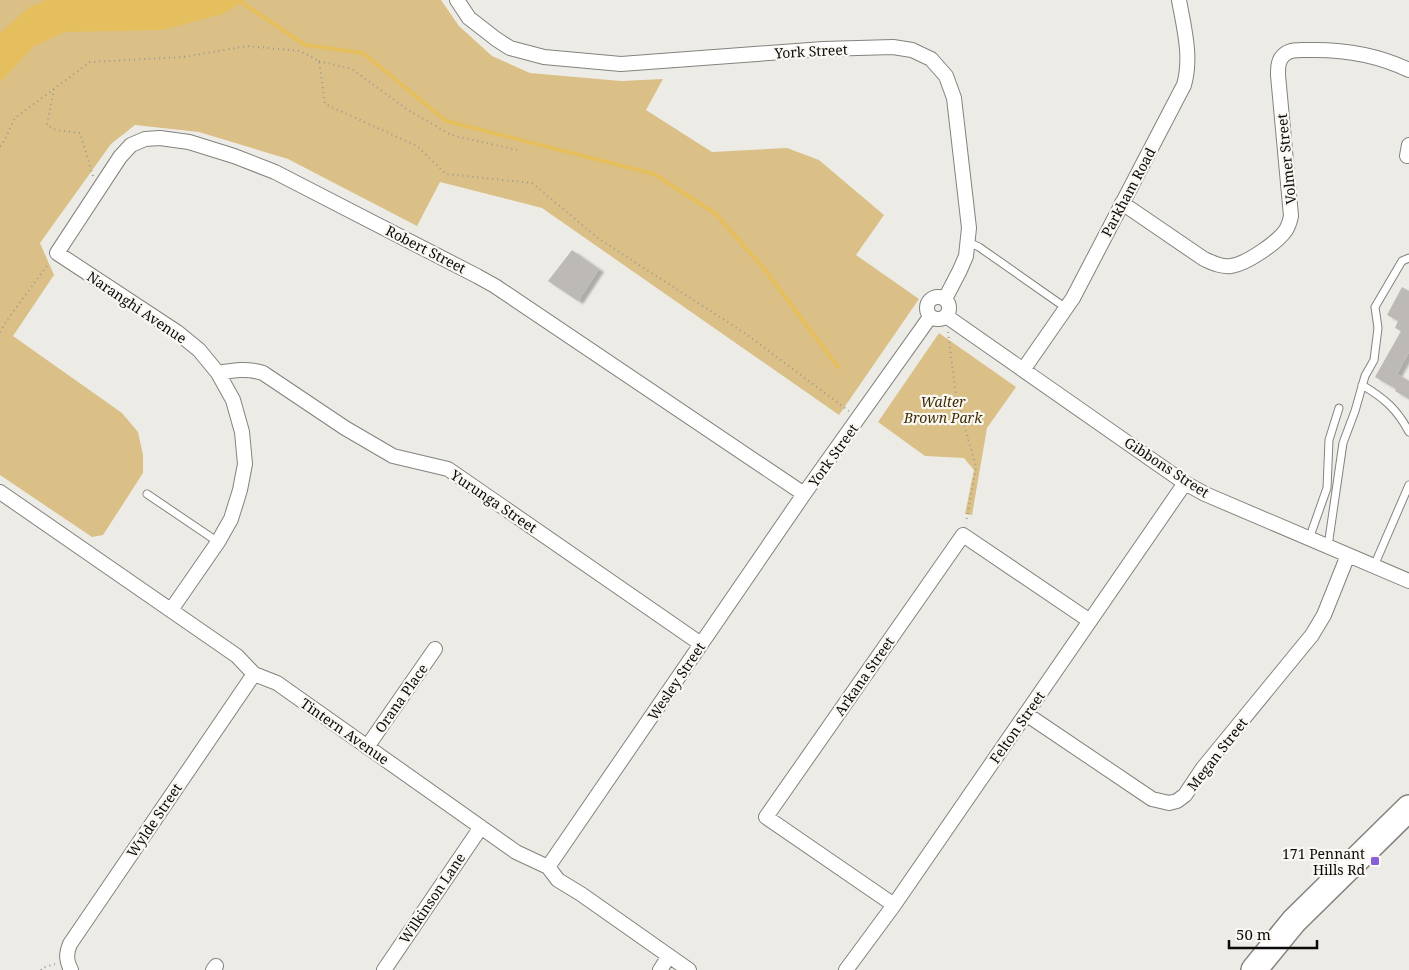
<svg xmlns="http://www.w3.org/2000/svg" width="1409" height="970" font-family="'Noto Serif',serif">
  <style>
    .green { fill: #dac086 }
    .water { fill: #e5be5d }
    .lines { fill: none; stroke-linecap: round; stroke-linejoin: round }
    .stream { stroke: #e5be5d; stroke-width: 4 }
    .building { fill: #bdbab5; filter: url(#shadow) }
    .lane-casing { stroke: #84827d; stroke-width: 9 }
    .street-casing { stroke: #84827d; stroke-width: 16 }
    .highway-casing { stroke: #84827d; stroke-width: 28 }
    .path { stroke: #9b9995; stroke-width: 2; stroke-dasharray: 1 4; stroke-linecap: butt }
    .lane { stroke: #fff; stroke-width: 7 }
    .street { stroke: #fff; stroke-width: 14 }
    .highway { stroke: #fff; stroke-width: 25 }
    .poi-dot { fill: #8a5ed8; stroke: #fbf8f3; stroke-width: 2 }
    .labels { text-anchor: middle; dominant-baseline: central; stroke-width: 4.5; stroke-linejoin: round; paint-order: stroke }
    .street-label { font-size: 14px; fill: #0c0b0a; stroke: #fbf8f3 }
    .park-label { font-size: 14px; font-style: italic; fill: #3c2d01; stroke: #fbf8f3 }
    .poi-label { font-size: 14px; fill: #0c0b0a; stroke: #fbf8f3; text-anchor: end }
  </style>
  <defs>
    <filter id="shadow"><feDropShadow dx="5" dy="3" stdDeviation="1" flood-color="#0004"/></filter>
  </defs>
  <rect width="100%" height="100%" fill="#edebe6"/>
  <path class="green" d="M0,0H441L459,26L492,56L530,73L621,81L663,79L646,110L712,152L787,148L819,160L884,215L856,255L919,299L839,415L542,208L440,182L417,226L288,159L199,132L135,125L111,144L40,243L54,275L13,336L122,413L138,432L143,455V473L103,535L92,537L0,475Z
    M939,333L1016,387L987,428L972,515L965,514L974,470L964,458L925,456L878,422Z"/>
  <path class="water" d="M47,0H245L223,14L162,30L64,32L33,47L0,82V33L28,8Z"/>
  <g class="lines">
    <path class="stream" d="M238,0L305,45L363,53L446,121L654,174L716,214L765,270L838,367"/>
  </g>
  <path class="building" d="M572,250L599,269L578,301L548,281Z
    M1402,287L1409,291V352L1397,374L1409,381V399L1395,391L1396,389L1375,377L1401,331L1395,328L1398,321L1387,315Z"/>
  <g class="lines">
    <defs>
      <path id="lane" d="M968,242L979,247L1066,308
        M1362,385C1384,398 1397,409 1409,432
        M147,494L218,542
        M1309,539L1327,488L1329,440L1339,408
        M1328,546L1343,443L1355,411L1365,376L1374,360L1378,328L1375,307L1402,261L1409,258
        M1374,566L1409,485"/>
      <path id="street" d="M457,0L469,18L496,39L510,48L544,57L621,64L823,49L893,47L912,50L931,59L946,76L954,98L969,228L966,256L960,270L945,299
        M1407,156L1409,145
        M1122,203L1204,259C1213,263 1221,267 1231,266C1246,264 1277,243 1286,230C1289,225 1290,221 1291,216L1278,75C1278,67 1278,59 1285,54C1291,49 1300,50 1307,50C1342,49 1378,55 1409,70
        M927 308a11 11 0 1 1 22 0a11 11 0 1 1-22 0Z
        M946,316L1185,483L1205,494L1409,581
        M1023,370L1073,298L1184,85C1192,57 1184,28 1179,0
        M218,373C235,370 247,368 263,373L345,428L393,456L448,469L701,644
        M0,492L237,656L254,674L277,683L516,852L548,867L558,880L581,894L689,970
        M171,610L218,542L231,519L240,490L245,464L242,432L233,400L218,373L199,350L177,332L57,253L120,157L131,145L145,139L160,138L189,142L234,156L275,172L477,276L495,286L804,494
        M1026,714L1152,799L1169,803L1177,801L1185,795L1203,768L1312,635L1324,615L1348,555
        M367,747L435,649
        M548,867L804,494L930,317
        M894,905L766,817L963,535L1090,621
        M71,970C66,960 66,954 70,944L254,674
        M213,970L216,966
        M384,970L481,827
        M660,970L669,956
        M846,970L894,905L1185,483"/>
      <path id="highway" d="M1254,970L1294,921L1409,808"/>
    </defs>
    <use href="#lane" class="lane-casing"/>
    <use href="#street" class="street-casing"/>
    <use href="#highway" class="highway-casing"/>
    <path class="path" d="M319,61L352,69L408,110L451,135L517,150
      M54,89L47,125L56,130L80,133L93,176
      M0,146L2,145L15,118L90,62L184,57L247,46L300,51L319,61L325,104L417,146L446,174L532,183L599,239L746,334L849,411
      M0,332L7,320L49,263
      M948,332L956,395L976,467L966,523
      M41,970L42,968L55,964"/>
    <use href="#lane" class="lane"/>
    <use href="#street" class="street"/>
    <use href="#highway" class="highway"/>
  </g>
  <rect class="poi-dot" x="1370" y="856" width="10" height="10" rx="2.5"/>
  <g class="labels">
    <g class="street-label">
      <text transform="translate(811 51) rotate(-3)">York Street</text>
      <text transform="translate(1286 159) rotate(-96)">Volmer Street</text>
      <text transform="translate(1128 192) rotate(-62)">Parkham Road</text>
      <text transform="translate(426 249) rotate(27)">Robert Street</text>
      <text transform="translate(137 307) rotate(34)">Naranghi Avenue</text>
      <text transform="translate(833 455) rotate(-54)">York Street</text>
      <text transform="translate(1167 467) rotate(33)">Gibbons Street</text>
      <text transform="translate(494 501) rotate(34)">Yurunga Street</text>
      <text transform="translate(864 676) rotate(-55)">Arkana Street</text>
      <text transform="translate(676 681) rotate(-56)">Wesley Street</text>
      <text transform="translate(401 698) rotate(-55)">Orana Place</text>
      <text transform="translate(1017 727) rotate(-55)">Felton Street</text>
      <text transform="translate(345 731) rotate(35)">Tintern Avenue</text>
      <text transform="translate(1217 754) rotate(-52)">Megan Street</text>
      <text transform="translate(154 820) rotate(-56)">Wylde Street</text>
      <text transform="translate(432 898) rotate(-56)">Wilkinson Lane</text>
    </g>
    <g class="park-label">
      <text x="943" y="401">Walter<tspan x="943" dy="16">Brown Park</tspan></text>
    </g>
    <g class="poi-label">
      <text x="1365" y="853">171 Pennant<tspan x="1365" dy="16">Hills Rd</tspan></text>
    </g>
  </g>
  <path d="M1229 940v8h88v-8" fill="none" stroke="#0c0b0a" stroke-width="2.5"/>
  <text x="1236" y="940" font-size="15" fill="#0c0b0a" stroke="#fbf8f3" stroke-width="4" paint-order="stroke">50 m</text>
</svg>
